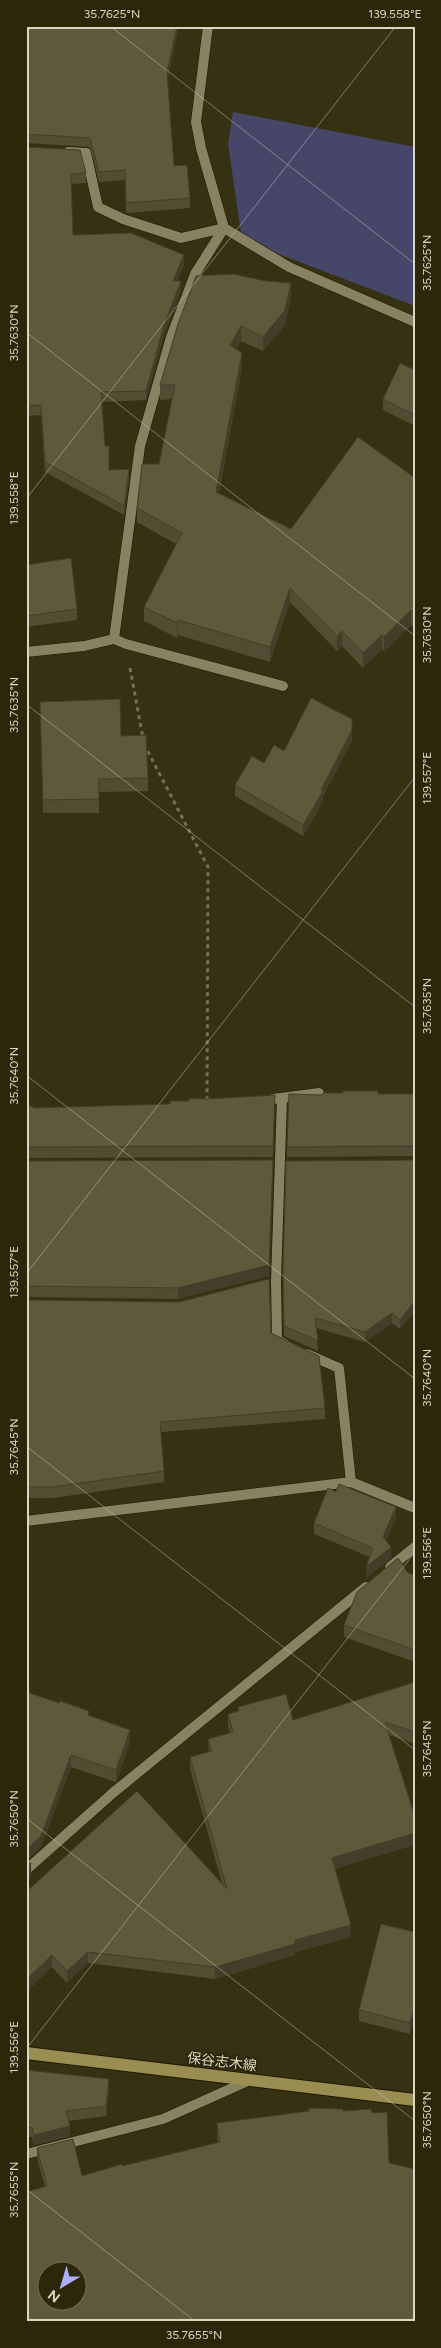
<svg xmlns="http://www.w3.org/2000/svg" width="441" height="2348" font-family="Figtree,'Noto Sans JP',sans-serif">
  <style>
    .green { fill: #454668 }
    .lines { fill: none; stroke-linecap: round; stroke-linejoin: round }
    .lane-casing { stroke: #1f1800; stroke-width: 11 }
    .street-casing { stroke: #1f1800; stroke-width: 11 }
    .primary-casing { stroke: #1f1800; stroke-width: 14 }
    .path { stroke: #746f56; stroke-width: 3; stroke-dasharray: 4 4; stroke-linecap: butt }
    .lane { stroke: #898262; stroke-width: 10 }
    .street { stroke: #898262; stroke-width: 10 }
    .primary { stroke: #9a8d51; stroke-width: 12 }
    .wall { fill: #524c32 }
    .shaded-wall { fill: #423e29 }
    .building { fill: #5f583a; stroke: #423e29; fill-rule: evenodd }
    .ticks { fill: none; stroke: #dad6c5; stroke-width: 1; stroke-opacity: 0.45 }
    .labels { text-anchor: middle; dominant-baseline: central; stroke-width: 4; stroke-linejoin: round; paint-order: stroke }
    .street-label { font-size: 14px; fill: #dad6c5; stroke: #2d2709 }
    .neatline { fill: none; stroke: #dad6c5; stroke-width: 2 }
    .ticks-label { font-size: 12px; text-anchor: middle; fill: #dad6c5 }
  </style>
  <rect width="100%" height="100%" fill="#373113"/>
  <path class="green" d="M233,112L415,147V306L242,240L228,144Z"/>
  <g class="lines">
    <defs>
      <path id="lane" d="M68,152L86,153L98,207L123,219L181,238L224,228
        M114,639L126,644L283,686
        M273,1099L319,1093"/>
      <path id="street" d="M208,26L196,122L201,148L224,228L289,267L415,322
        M26,652L84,646L114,639L140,446L171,337L195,274L224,228
        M282,1098L276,1281L277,1340L285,1344
        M307,1354L339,1368L351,1482L415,1508
        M26,1521L351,1482
        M390,1567L415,1547
        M26,1870L114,1792L366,1587
        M26,2154L163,2119L250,2080"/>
      <path id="primary" d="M26,2053L415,2100"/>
    </defs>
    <use href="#lane" class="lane-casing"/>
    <use href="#street" class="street-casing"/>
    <use href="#primary" class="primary-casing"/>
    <path class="path" d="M130,668L143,738
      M144,744L208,867L207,1103"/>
    <use href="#lane" class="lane"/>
    <use href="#street" class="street"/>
    <use href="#primary" class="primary"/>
  </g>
  <path class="wall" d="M26,26H179L167,80L174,166L190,198V208L126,213L125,180L99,182L90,147L26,143Z
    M26,147L86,173V183L71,184L73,235L184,265L177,281L181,291L164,335L146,400L102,402L105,446L109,470L129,479L124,515L45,472L41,415L26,416Z
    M291,297L285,325L263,351L241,341L236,349L242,368L219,493L291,529L415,478V629L411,625L384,652L382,649L363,668L342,646L337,651L290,602L270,662L178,635L177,638L144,621V607L176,544L137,522V508L159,464L172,399L160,400V385L178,324Z
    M415,370V426L383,410V399Z
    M26,565L77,609V620L26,627Z
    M40,702L121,736L148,778V791L99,792V813H43Z
    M352,741L323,796V802L303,836L235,796V785L264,763L284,751Z
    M378,1094H415V1156L287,1157V1147L322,1095Z
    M275,1095L273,1157L26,1158V1102L27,1106L33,1108L170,1104L189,1101Z
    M415,1160V1311L400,1329L392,1323L365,1342L316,1328L318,1351L284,1336L283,1271Z
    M26,1161L269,1276L178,1299L26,1297Z
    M26,1300L271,1333L325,1408V1419L161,1432L164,1471V1482L53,1498H26Z
    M396,1518L386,1541L391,1558L366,1578L370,1557L314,1534V1523Z
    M408,1573L415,1575V1662L344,1637V1625Z
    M415,1682V1744L389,1735L335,1869L351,1937L295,1952V1955L215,1979L88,1963L67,1983L52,1967L26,1992V1892L222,1883L190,1769V1757L209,1752L208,1739L230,1733L228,1726V1714L238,1712V1707L293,1720Z
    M26,1692L89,1716L130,1742L116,1782L71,1767L41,1847L26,1861Z
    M415,1932L410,2034L359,2021V2010Z
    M26,2070L109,2088L106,2116L68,2121L70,2136L34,2145L32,2137H26Z
    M343,2111L372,2113L389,2163L45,2187L37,2158V2148L82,2176L218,2143L217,2133V2123Z"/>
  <path class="shaded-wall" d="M177,26H179L167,82V72Z
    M184,255V265L173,291V281Z
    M181,281V291L164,335L146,400V391L164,325Z
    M291,283V297L285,325L263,351V337Z
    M241,326V341L230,359V345Z
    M242,353V368L216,507V492Z
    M129,469V479L124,515V506Z
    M290,588V602L270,662V647Z
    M411,610V625L384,652V637Z
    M178,620V635L177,638V623Z
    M342,631V646L337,651V636Z
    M382,635V649L363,668V653Z
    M352,730V741L323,796V802L303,836V825L321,790Z
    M273,1171L269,1276L178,1299V1288Z
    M415,1301V1311L400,1329V1320Z
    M392,1313V1323L365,1342V1332Z
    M396,1507V1518L383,1548V1537Z
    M391,1547V1558L366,1578V1567Z
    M130,1730V1742L116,1782V1770Z
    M71,1755V1767L41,1847L26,1861V1850Z
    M415,1833V1845L332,1870V1858Z
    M31,1863V1875L26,1888V1876Z
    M351,1925V1937L295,1952V1955L215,1979V1967L295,1940Z
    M88,1952V1963L67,1983V1971Z
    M52,1955V1967L26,1992V1980Z
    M415,2005V2016L410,2034V2023Z
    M109,2079V2088L106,2116V2106Z
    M70,2126V2136L34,2145V2135Z"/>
  <path class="building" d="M26,26H177L167,72L174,166L187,165L190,198L126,203L125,170L99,172L90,138L26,134Z
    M26,147L80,150L86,173L71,174L73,235L131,233L184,255L173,281H181L164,325L146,391L101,392L105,446H109V470L129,469L124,506L45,462L41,405L26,406Z
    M233,274L266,281L291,283L285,310L263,337L241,326L230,345L242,353L216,492L291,529L358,437L415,478V614L411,610L384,637L382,635L363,653L342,631L337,636L290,588L270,647L178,620L177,623L144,607L182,533L137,508L142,464H159L175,385H160L178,324L196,276Z
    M400,363L415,370V415L383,399Z
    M71,558L77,609L26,616V565Z
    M311,698L352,719V730L321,790L323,791L303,825L235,785L252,756L264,763L274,745L284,751Z
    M120,699L121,736L146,735L148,778L99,779V799L43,800L40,702Z
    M343,1091H378V1094H415V1146L287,1147L289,1094L322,1095L323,1093H343Z
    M275,1095L273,1146L26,1147V1102L27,1106H33V1108L170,1104V1101H189V1098L207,1099Z
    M273,1160L269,1265L178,1288L26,1286V1161Z
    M415,1160V1301L400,1320L392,1313L365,1332L315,1318L318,1341L284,1326L283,1271L286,1161Z
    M269,1279L271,1333L319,1356L325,1408L160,1422L164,1471L53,1487H26V1300L179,1302Z
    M339,1484L396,1507L383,1537L391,1547L366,1567L373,1548L314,1523L328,1488L336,1492Z
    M398,1558L408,1573L415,1575V1650L344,1625L357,1592Z
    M415,1682V1732L385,1722L415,1817V1833L332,1858L351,1925L295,1940V1944L215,1967L88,1952L67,1971L52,1955L26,1980V1892L137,1791L227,1889L190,1757L212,1751L208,1739L233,1732L228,1714L239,1711L238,1707L286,1694L293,1720Z
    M26,1692L59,1703L60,1701L89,1711L88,1715L130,1730L116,1770L71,1755L41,1836L26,1850Z
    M31,1863L26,1876V1864Z
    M381,1924L415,1932V2005L410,2023L359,2010Z
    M26,2070L109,2079L106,2106L66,2111L70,2126L34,2135L32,2128L26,2127Z
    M309,2108L343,2109V2111L371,2109L372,2113L387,2112L389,2163L415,2169V2322H26V2192L47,2186L37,2148L73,2139L82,2176L122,2164V2166L220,2142L217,2123L309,2111ZM48,2270H78V2300H48Z"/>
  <path class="ticks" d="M110,26L415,264M26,332L415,636M26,499L396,26M26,704L415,1007M26,1075L415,1379M26,1274L415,777M26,1446L415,1750M26,1818L415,2121M26,2049L415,1552M26,2189L196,2322"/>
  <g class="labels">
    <g class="street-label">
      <text transform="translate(222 2062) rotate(7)">保谷志木線</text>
    </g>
  </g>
  <rect width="441" height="2348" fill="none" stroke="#2d2709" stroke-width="55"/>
  <g transform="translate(62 2286) rotate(218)"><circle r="24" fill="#2d2709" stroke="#726d54"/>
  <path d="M0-4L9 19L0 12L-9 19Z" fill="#adaffb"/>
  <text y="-8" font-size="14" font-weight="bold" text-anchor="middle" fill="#dad6c5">N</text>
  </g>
  <rect x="28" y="28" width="386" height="2292" class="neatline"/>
  <g class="ticks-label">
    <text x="112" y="18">35.7625°N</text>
    <text x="395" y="18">139.558°E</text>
    <text transform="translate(427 263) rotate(-90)" y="4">35.7625°N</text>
    <text transform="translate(14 333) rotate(-90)" y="4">35.7630°N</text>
    <text transform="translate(14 498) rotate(-90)" y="4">139.558°E</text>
    <text transform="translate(427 635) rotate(-90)" y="4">35.7630°N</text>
    <text transform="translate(14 705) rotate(-90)" y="4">35.7635°N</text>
    <text transform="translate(427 778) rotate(-90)" y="4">139.557°E</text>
    <text transform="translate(427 1006) rotate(-90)" y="4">35.7635°N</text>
    <text transform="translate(14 1076) rotate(-90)" y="4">35.7640°N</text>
    <text transform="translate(14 1272) rotate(-90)" y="4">139.557°E</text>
    <text transform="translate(427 1378) rotate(-90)" y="4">35.7640°N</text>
    <text transform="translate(14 1447) rotate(-90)" y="4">35.7645°N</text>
    <text transform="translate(427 1553) rotate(-90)" y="4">139.556°E</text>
    <text transform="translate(427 1749) rotate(-90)" y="4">35.7645°N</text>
    <text transform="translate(14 1819) rotate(-90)" y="4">35.7650°N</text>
    <text transform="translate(14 2047) rotate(-90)" y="4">139.556°E</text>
    <text transform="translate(427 2120) rotate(-90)" y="4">35.7650°N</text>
    <text transform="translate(14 2190) rotate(-90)" y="4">35.7655°N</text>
    <text x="194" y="2339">35.7655°N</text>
  </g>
</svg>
